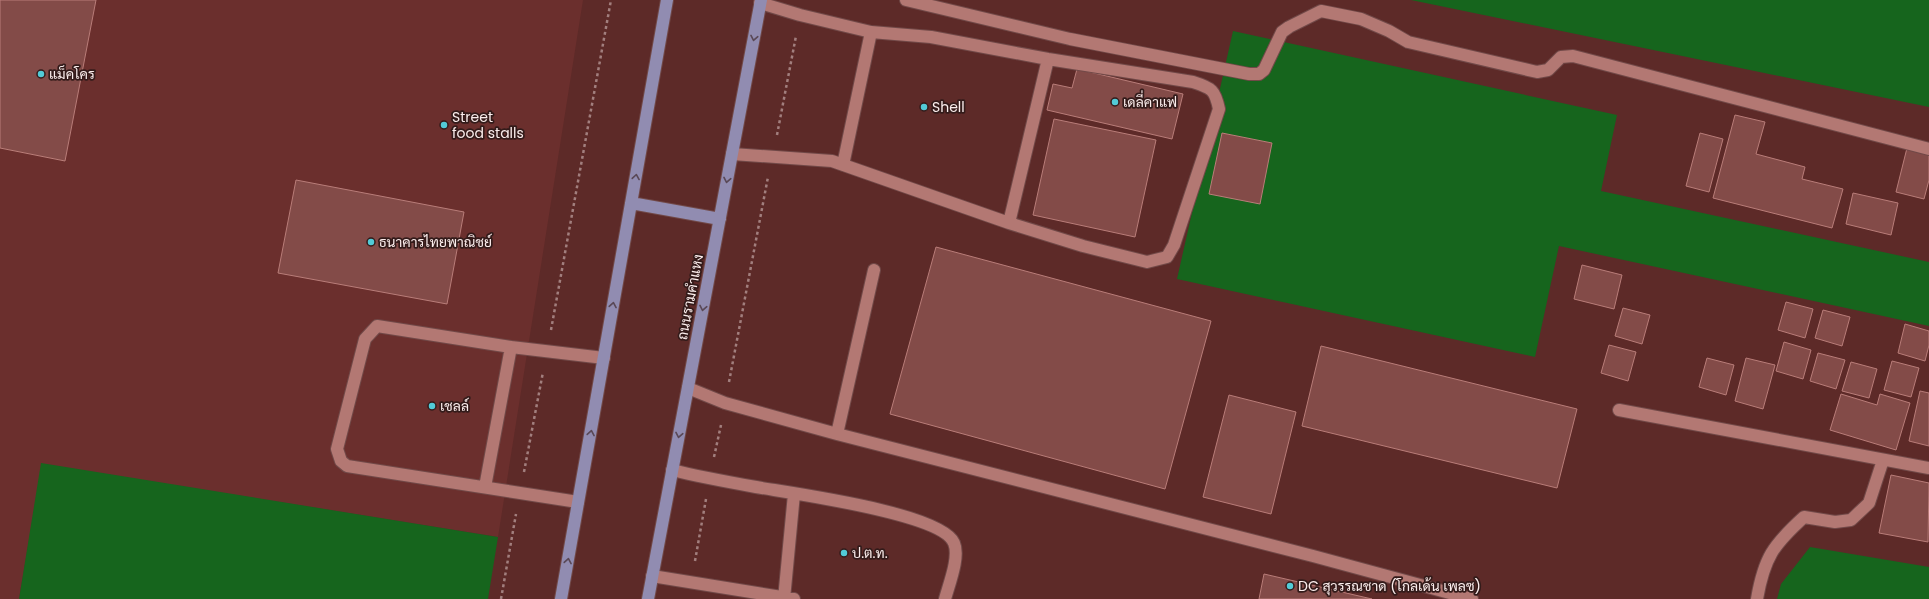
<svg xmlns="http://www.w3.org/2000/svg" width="1929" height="599" font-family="Poppins,Sarabun,sans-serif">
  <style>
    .built { fill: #6b2f2d }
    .green { fill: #16651d }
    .building { fill: #834b48; stroke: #b97d79 }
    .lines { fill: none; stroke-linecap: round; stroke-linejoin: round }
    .service-casing { stroke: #714948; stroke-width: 14 }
    .primary-casing { stroke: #714948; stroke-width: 14 }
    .path { stroke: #a27f7e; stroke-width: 2.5; stroke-dasharray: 3 3; stroke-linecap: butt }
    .service { stroke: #b37873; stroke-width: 12 }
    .primary { stroke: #918cb1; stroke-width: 12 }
    .oneway { stroke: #594856 }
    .poi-dot { fill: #52cbd7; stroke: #331b1a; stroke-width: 1.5 }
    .labels { text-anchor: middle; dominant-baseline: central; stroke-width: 3.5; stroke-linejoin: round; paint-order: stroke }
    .poi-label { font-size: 14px; fill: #fbedec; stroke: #331b1a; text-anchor: start }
    .street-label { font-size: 14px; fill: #fbedec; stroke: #331b1a }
  </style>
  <rect width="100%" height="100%" fill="#5d2a28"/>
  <path class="built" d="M0,0H583L498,537L42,464L19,599H0Z"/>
  <path class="green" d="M1411,0H1929V107Z
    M1233,31L1617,115L1601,191L1929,262V326L1559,246L1535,357L1177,279Z
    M41,463L498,537L488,599H19Z
    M1810,547L1929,567V599H1777L1781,584Z"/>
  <path class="building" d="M0,0H96L65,161L0,148Z
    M1077,69L1183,94L1172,139L1047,110L1053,84L1072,88Z
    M1735,115L1765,122L1756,154L1805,167L1802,179L1843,189L1832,228L1713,198Z
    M1054,119L1156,140L1135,237L1033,215Z
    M1222,133L1272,143L1260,204L1209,194Z
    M1700,133L1723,139L1709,192L1686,186Z
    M1907,148L1929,154V180L1924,199L1896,192Z
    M296,180L464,212L447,304L278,273Z
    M1853,193L1898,203L1891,235L1846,224Z
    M936,247L1211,321L1165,489L890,414Z
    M1582,265L1622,275L1614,309L1574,299Z
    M1786,302L1813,309L1805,338L1778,330Z
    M1623,308L1650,315L1642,344L1615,336Z
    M1823,310L1850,317L1842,346L1815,338Z
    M1905,324L1929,331V345L1925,361L1898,353Z
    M1784,342L1811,350L1803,379L1776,371Z
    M1609,345L1636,352L1628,381L1601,373Z
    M1321,346L1577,409L1557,488L1302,426Z
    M1818,353L1845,360L1836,389L1810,381Z
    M1707,358L1734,365L1726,395L1699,387Z
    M1746,358L1775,365L1763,409L1735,401Z
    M1892,361L1919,368L1911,397L1884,390Z
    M1851,362L1877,369L1869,398L1842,391Z
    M1920,391L1929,393V446L1909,441Z
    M1841,394L1877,405L1880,394L1910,403L1896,450L1830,430Z
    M1229,395L1296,412L1271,514L1203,497Z
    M1891,475L1929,483L1928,542L1879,533Z
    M1264,574L1372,599H1259Z"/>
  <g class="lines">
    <defs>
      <path id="service" d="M906,0L1070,39L1249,74H1259L1264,70L1282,32L1289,27L1321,11L1361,19L1389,31L1408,42L1537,72L1548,70L1561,57L1573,56L1929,149
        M732,154L832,161L1009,223L1083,246L1147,262L1167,257L1174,245L1219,109C1215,90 1212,88 1193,82L1048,59L931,37L871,32L800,15L760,3
        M843,165L871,32
        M1009,223L1048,59
        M688,388L725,403L837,434L1313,556L1472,599
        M1619,410L1929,468
        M837,434L874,270
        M672,470C700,477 728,482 756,487C790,493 942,513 954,543C960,557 949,584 945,599
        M485,487L511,347
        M578,502L347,466L341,461L337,449L365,339L377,326L511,347L604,358
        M652,576L794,599
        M784,599L794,494
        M1757,599C1764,558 1773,545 1804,517L1835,522L1851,520L1869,503L1883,460"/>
      <path id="primary" d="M631,203L720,219
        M561,599L667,0
        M648,599L761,0"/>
    </defs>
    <use href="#service" class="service-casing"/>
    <use href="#primary" class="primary-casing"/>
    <path class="path" d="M777,135L796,36
      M551,330L611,0
      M729,382L768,177
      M714,457L721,425
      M524,472L543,372
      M695,561L706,499
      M501,599L516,514"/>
    <use href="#service" class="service"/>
    <use href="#primary" class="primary"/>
  </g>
  <defs><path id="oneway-chevron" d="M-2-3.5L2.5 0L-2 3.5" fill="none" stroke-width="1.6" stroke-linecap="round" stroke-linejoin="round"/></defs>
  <g class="oneway">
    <use href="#oneway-chevron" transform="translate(754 38) rotate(101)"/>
    <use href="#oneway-chevron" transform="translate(636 177) rotate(-81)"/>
    <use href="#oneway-chevron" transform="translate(727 180) rotate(101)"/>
    <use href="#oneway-chevron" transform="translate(613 305) rotate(-80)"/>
    <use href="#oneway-chevron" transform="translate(703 308) rotate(101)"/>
    <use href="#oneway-chevron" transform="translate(591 433) rotate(-80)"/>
    <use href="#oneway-chevron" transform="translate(679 435) rotate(101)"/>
    <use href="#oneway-chevron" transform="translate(568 561) rotate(-80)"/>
  </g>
  <g class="poi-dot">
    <circle cx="41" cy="74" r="4"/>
    <circle cx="1115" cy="102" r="4"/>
    <circle cx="924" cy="107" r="4"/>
    <circle cx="444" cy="125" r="4"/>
    <circle cx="371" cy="242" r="4"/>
    <circle cx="432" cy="406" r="4"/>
    <circle cx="844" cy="553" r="4"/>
    <circle cx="1290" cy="586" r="4"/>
  </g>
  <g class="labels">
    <g class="poi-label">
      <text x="49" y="74">แม็คโคร</text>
      <text x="1123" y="102">เดลี่คาแฟ</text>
      <text x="932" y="107">Shell</text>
      <text x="452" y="117">Street<tspan x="452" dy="16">food stalls</tspan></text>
      <text x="379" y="242">ธนาคารไทยพาณิชย์</text>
      <text x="440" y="406">เชลล์</text>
      <text x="852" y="553">ป.ต.ท.</text>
      <text x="1298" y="586">DC สุวรรณชาด (โกลเด้น เพลซ)</text>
    </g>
    <g class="street-label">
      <text transform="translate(690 297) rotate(-79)">ถนนรามคำแหง</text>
    </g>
  </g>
</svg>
